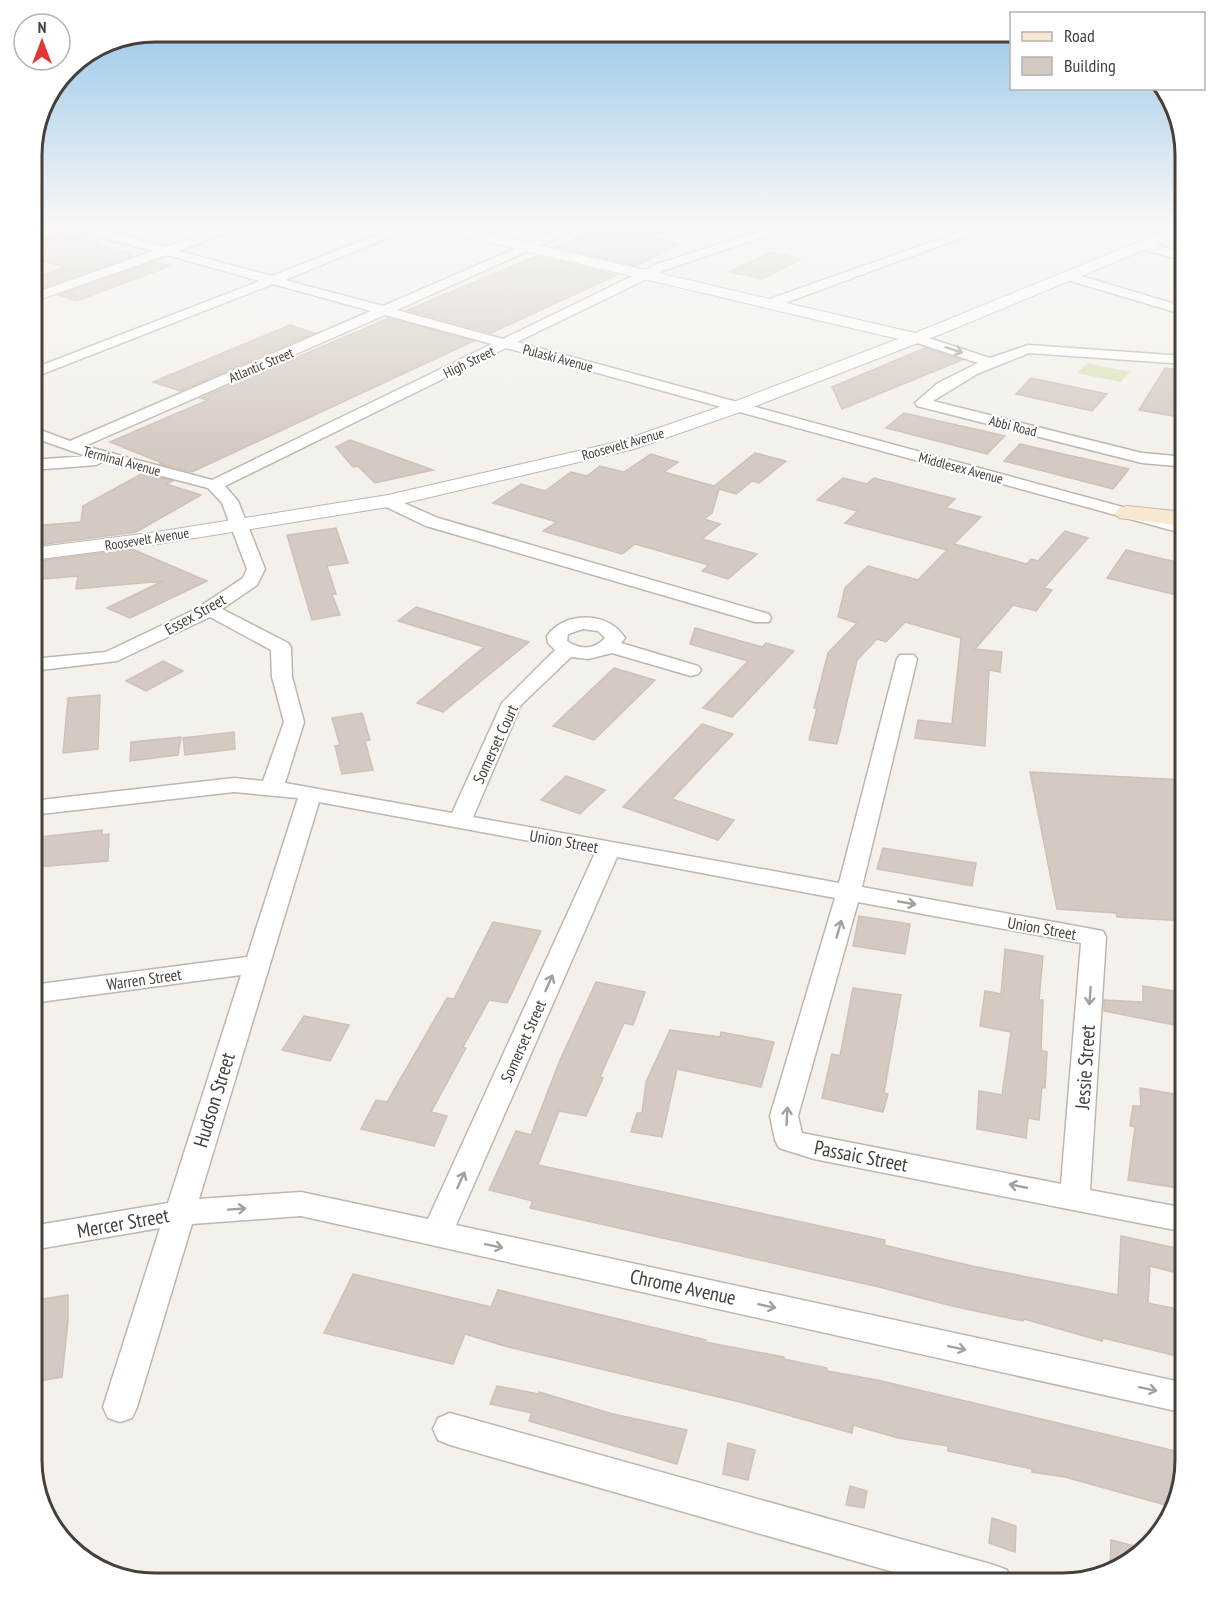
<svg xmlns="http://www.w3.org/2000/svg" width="1217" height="1615" font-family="'PT Sans Narrow',sans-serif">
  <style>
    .green { fill: #d7e3b9 }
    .building { fill: #d4cac2; stroke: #cec1b6; stroke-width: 1.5 }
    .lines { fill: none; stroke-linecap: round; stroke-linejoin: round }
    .minor-casing { stroke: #beb6af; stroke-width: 3 }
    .tertiary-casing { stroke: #beb6af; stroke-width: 2 }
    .secondary-casing { stroke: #cebaa0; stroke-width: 2 }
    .minor { fill: #fff; fill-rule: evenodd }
    .tertiary { fill: #fff; fill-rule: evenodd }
    .secondary { fill: #f9e8d0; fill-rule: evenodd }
    .oneway { stroke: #a3a09c }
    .labels { text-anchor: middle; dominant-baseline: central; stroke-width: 4.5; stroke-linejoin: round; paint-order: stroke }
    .far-street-label { font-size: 14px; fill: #47403a; stroke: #fff }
    .street-label { font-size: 16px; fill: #47403a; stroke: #fff }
    .near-street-label { font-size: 20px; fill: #47403a; stroke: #fff }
    .rim { fill: none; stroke: #47403a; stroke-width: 3 }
  </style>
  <rect width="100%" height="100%" fill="#f4f0eb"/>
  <path class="green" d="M1087,363L1130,372L1120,382L1077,373Z"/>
  <path class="building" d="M607,224H635L664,231L651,237L680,244L636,266L557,247Z
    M62,234L98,242L94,244L130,253L126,254L132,256L40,289L32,286V279L64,267L32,258V244Z
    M771,252L801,259L763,279L729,272Z
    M537,256L617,275L491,333L407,310Z
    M154,262L170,266L77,301L59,295Z
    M389,318L474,341L192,472L160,464L162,463L110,442L208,400L201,398Z
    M290,325L314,333L180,391L153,382Z
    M925,348L962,360L842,409L832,387Z
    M1165,368L1185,371V418L1139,410Z
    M1031,378L1107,394L1092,411L1016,394Z
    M904,413L1005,436L987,454L886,428Z
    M350,440L433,470L375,483L358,466L353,467L336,447Z
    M1020,444L1129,469L1113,489L1004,461Z
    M755,453L786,461L759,483L752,481L736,494L719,489L712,513L704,519L720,524L702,539L757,554L728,579L702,571L709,565L635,544L622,554L543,531L557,522L493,503L521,484L545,491L571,472L587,476L600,466L624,472L651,454L678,462L664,472L714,486Z
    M143,473L173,481L166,484L201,495L136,532L32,546V526L81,522L83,506Z
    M843,478L867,484L874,478L955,499L946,508L981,517L954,544L1027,564L1031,559L1038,561L1065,531L1088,538L1044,588L1052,590L1036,611L1013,605L975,649L1002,652L1000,672L989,670L985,746L915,738L918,720L952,724L961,638L905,622L886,642L877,639L857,660L837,744L809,740L817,708H814L828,653L857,623L838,617L845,588L868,566L918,580L947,550L845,523L858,511L817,500Z
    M336,528L348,563L327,566L336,594H332L340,615L312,620L287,535Z
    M132,549L207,581L130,618L107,608L163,581L76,589L78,576L32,580V562Z
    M1126,550L1185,564V597L1107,578Z
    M416,607L529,642L443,712L417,703L484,647L398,621Z
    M695,628L762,647L766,643L794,651L732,717L703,708L748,661L690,644Z
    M163,661L183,671L146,691L126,681Z
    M614,668L655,680L594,740L553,726Z
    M100,695L98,749L63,753L68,698Z
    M362,713L370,740L365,741L373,770L342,774L335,746L340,745L332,718Z
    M702,724L733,734L672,799L734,820L718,840L623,807Z
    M234,732L235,749L185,755L183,738Z
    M181,737L178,755L130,761L131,742Z
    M1030,772L1185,780V921L1117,917L1116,913L1057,909Z
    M566,776L605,790L580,814L541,800Z
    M102,830V835L109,834L108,861L37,867L40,837Z
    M883,848L976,863L972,886L877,869Z
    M859,916L910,924L905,954L853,946Z
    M493,922L541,931L507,1003L489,1000L463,1047L466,1048L431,1112L447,1116L434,1146L361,1129L376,1100L387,1102L447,998L454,999Z
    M1005,949L1043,956L1039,1000H1043L1041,1050L1047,1052L1045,1088L1042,1087L1039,1120L1028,1118L1026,1138L977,1129L979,1091L1002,1095L1011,1032L980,1026L985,991L1001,994Z
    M596,982L645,992L633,1025L624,1023L600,1077L603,1078L586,1116L559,1111L538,1165L885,1240L884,1245L972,1266L1118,1295L1121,1236L1185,1250V1275L1150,1266L1148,1303L1183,1310L1185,1358L1103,1338L1102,1341L1024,1319L1023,1321L952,1306L879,1287L530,1208L533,1201L489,1190L516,1131L531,1135L560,1060Z
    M1143,986L1185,993V1027L1104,1011V1000L1143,1002Z
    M853,988L901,995L884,1093L888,1094L883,1112L822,1098L832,1054L840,1056Z
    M304,1016L349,1025L330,1061L282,1050Z
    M670,1030L720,1037L721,1032L774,1042L761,1087L677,1069L662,1137L631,1132L637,1113H642L646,1082Z
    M1140,1088L1185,1096V1189L1128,1180L1135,1127L1130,1126L1133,1106H1141Z
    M353,1274L491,1307L498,1290L706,1340L705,1342L784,1357V1359L827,1368V1371L877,1380L1184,1453V1466L1173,1507L1065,1477L1032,1472V1469L948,1451V1446L898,1438L853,1425L852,1433L744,1403L508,1347L465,1334L453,1364L324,1333Z
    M68,1295V1321L62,1377L32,1382V1301Z
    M497,1386L539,1394V1392L613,1414L687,1430L677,1464L529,1421L532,1413L490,1404Z
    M728,1443L755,1450L748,1480L723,1474Z
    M850,1486L867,1491L864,1508L846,1505Z
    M992,1518L1016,1526L1015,1552L989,1543Z
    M1111,1540L1135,1546L1134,1558L1130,1563L1110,1569Z"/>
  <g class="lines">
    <defs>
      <path id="minor" d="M59,224H82L165,247L230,224H248L179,251L272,276L404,224H421L285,280L383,306L572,224H588L397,310L503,339L657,264L783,224H801L665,270L517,342L1185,524V534L506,348L225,486L238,501L265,569L257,585L222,609L288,643L291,647L292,677L304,722L285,783L452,813L502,703L555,650L548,643L547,636C564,611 609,611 625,638L621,643L698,666L701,670L698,674L691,676L612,653L588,659L571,657L521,705L473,817L839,883L897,659L900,655H914L917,659L862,887L1103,931L1106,937L1090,1190L1185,1208V1232L814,1159L779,1148L775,1140L770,1116L835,898L617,857L456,1225L1185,1383V1413L301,1216L192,1224L137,1407L132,1418L120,1422L108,1418L103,1407L160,1228L32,1250V1226L168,1203L241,975L32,1003V985L247,957L298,798L234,792L32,815V801L234,778L263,781L284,722L272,677L271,650L210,617L117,661L32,671V659L106,652L196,609L243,578L247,569L222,503L208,488L104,461L96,465L32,470V460L86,456L32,437V427L70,441L371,311L273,284L32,378V369L260,281L167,255L32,302V294L153,251L70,229L32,242V234ZM385,315L492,344L212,480L85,446ZM583,629L598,631L605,638C594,650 580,650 567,641L568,634ZM319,802L595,853L428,1219L301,1192L199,1199ZM858,902L1081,943L1061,1184L802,1133L798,1116Z
        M982,224H999L774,307L769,308L762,304L764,301Z
        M1142,241L1185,253V261L1138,248V242Z
        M1068,272L1185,307V315L1064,279L1062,276L1064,273Z
        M916,334L990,358L1028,345L1185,356V364L1029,353L977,374L933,401L1142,453L1176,456L1185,454V464L1176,466L1142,463L917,406L915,403L938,383L978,363L911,341L909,338Z
        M388,496L438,518L769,614L771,618L769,622H755L426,526L382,505L380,501Z
        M450,1413L994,1565L1007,1570L1012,1583H932L450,1445L438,1440L433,1429L438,1418Z"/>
      <path id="tertiary" d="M421,224H448L915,333L1180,225L1185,224V233L941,334L743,411L634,449L388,507L157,544L32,560V548L157,532L388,495L621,441L731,403L898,339L428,228Z"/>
      <path id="secondary" d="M1127,506L1185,512V526L1119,518L1115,513L1119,508Z"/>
    </defs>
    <use href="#minor" class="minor-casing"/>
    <use href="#tertiary" class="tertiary-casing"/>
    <use href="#secondary" class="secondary-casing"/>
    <use href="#minor" class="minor"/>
    <use href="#tertiary" class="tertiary"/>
    <use href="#secondary" class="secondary"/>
  </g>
  <defs><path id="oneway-shaft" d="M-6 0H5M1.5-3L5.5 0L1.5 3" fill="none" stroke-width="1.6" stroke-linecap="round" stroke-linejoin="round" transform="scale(1.5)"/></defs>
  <g class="oneway">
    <use href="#oneway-shaft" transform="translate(954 350) rotate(18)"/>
    <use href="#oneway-shaft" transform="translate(907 903) rotate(10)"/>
    <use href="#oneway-shaft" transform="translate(839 929) rotate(-74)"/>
    <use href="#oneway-shaft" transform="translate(549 983) rotate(-66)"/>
    <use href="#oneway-shaft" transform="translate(1090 996) rotate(94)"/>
    <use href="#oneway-shaft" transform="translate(787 1116) rotate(-87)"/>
    <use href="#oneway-shaft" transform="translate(461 1180) rotate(-66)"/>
    <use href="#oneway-shaft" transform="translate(1018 1186) rotate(-169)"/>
    <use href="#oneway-shaft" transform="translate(237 1209) rotate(-4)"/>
    <use href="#oneway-shaft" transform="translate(494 1246) rotate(12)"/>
    <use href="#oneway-shaft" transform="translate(767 1306) rotate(12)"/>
    <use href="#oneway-shaft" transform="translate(957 1348) rotate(12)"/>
    <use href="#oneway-shaft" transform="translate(1148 1389) rotate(12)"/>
  </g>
  <linearGradient id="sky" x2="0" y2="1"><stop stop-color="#91c4e8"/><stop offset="0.5" stop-color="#faf8f6"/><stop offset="1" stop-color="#faf8f6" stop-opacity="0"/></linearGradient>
  <rect width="1217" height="451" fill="url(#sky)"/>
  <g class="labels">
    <g class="far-street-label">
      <text transform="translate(558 358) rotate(15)">Pulaski Avenue</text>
      <text transform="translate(469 362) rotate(-26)">High Street</text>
      <text transform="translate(261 365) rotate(-23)">Atlantic Street</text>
      <text transform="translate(1013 426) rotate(14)">Abbi Road</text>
      <text transform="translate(623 444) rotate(-16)">Roosevelt Avenue</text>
      <text transform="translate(122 461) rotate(15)">Terminal Avenue</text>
      <text transform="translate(961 468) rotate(15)">Middlesex Avenue</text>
      <text transform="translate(147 539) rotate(-9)">Roosevelt Avenue</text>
    </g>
    <g class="street-label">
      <text transform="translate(195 614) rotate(-29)">Essex Street</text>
      <text transform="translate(495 744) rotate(-65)">Somerset Court</text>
      <text transform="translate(564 841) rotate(10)">Union Street</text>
      <text transform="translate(1042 928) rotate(10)">Union Street</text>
      <text transform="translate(144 979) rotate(-8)">Warren Street</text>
      <text transform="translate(523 1041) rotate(-66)">Somerset Street</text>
    </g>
    <g class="near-street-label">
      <text transform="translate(1085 1067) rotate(-86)">Jessie Street</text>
      <text transform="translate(214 1100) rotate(-73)">Hudson Street</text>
      <text transform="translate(861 1156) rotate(11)">Passaic Street</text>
      <text transform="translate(123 1223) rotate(-10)">Mercer Street</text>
      <text transform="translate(683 1287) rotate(12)">Chrome Avenue</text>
    </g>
  </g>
  <path d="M0 0H1217V1615H0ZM155 42H1062A113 113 0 0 1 1175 155V1460A113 113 0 0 1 1062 1573H155A113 113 0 0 1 42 1460V155A113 113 0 0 1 155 42Z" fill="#fff" fill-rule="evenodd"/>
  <path class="rim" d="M155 42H1062A113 113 0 0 1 1175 155V1460A113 113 0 0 1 1062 1573H155A113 113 0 0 1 42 1460V155A113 113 0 0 1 155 42Z"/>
  <rect x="1010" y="12" width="195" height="78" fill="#ffffff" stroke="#b5b3b0" stroke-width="1.5"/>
  <rect x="1022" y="32" width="30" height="9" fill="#f9e8d0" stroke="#b5b3b0" stroke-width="1.5"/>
  <text x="1064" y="42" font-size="18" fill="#47403a">Road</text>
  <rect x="1022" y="57" width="30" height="18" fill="#d4cac2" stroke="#b5b3b0" stroke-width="1.5"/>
  <text x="1064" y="72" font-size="18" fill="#47403a">Building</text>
  <g transform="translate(42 42)"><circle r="28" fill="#ffffff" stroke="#b5b3b0" stroke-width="1.5"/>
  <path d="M0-4.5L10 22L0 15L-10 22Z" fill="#e33436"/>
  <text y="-9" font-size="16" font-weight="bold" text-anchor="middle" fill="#47403a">N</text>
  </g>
</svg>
